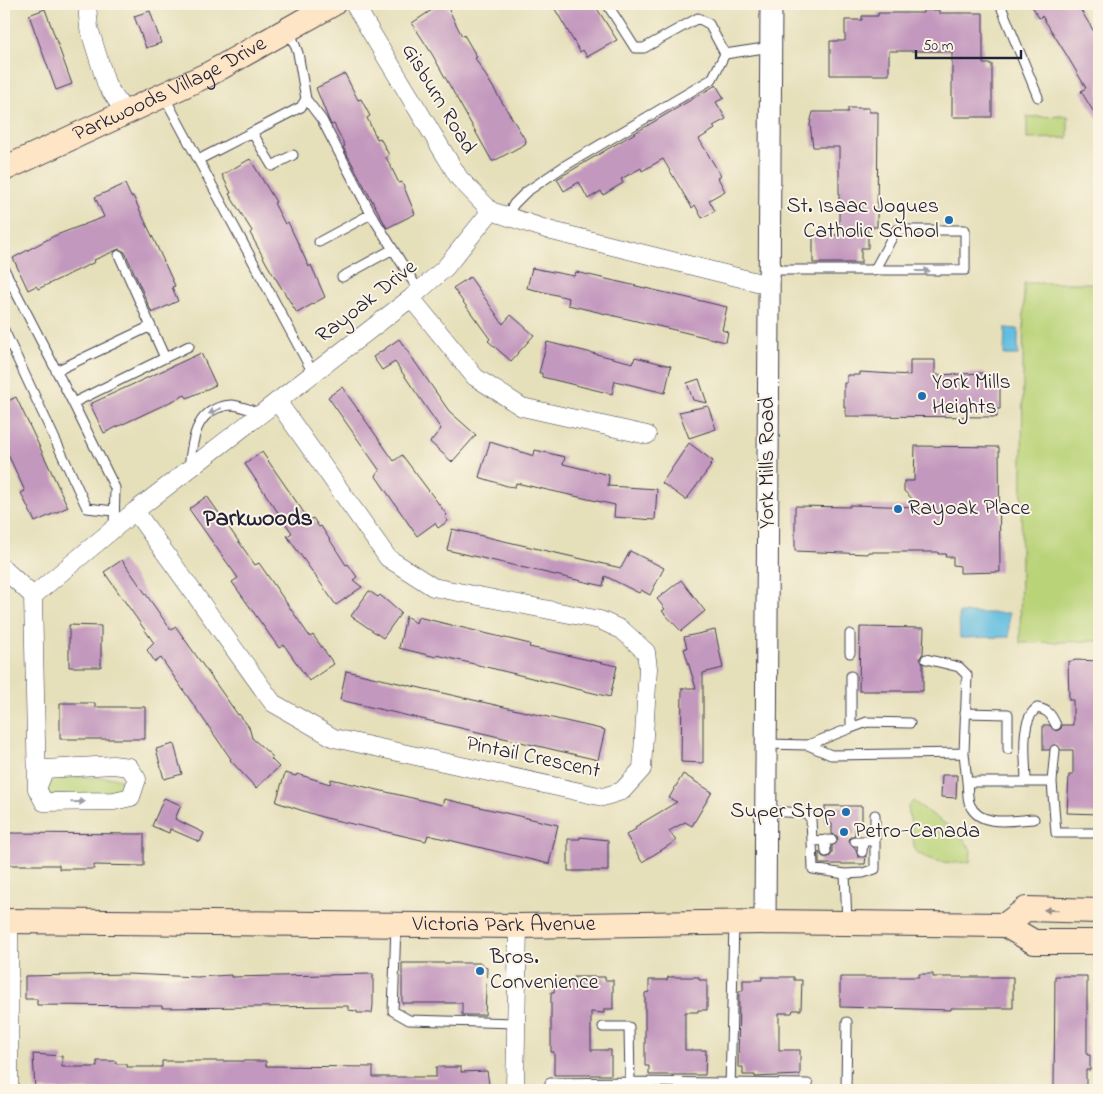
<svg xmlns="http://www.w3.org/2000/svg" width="1103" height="1094" font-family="'Indie Flower',sans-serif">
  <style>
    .green { fill: #b9d378; stroke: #6e7a5a }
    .water { fill: #62bde0; stroke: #42708e }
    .building { fill: #c398be }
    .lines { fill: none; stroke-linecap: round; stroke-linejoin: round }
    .service-casing { stroke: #3f3e4e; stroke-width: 11 }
    .minor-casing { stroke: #3f3e4e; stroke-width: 19 }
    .tertiary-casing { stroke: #3f3e4e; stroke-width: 23 }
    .secondary-casing { stroke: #3f3e4e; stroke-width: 26 }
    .service { stroke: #fff; stroke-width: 9 }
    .minor { stroke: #fff; stroke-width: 18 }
    .tertiary { stroke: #fff; stroke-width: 21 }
    .secondary { stroke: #fde5c5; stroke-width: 24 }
    .oneway { fill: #9c9ca7 }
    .oneway2 { fill: #9a8d87 }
    .poi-dot { fill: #1f6fb2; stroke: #fcf5e5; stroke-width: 2 }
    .labels { text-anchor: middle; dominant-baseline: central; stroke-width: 4; stroke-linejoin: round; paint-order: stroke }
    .street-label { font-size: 22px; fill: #22223b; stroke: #fcf5e5 }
    .poi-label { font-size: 22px; fill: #22223b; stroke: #fcf5e5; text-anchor: start }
    .neighbourhood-label { font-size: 24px; font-weight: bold; fill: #22223b; stroke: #fcf5e5 }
  </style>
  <rect width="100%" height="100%" fill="#fcf5e5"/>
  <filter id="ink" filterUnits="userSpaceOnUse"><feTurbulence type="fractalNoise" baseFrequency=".02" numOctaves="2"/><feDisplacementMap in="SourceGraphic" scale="10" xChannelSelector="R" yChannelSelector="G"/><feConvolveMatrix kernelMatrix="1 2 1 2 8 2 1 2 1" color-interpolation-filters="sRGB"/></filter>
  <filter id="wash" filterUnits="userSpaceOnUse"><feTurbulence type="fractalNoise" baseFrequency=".0096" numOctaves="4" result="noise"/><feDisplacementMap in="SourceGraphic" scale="20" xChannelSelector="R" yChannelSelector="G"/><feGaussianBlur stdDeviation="1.12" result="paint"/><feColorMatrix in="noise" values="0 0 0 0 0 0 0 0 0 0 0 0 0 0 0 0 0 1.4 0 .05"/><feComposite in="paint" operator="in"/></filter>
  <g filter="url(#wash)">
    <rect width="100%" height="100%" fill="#e5dfba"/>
    <path class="green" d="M1068,116V138L1027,139V117Z
      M1024,283H1099V641L1020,643Z
      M50,776L117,778L123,783V791L118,796L50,795L45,789Z
      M913,801L961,835L971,850L970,862C950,864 931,863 915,851L908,806Z"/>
    <path class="water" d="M1005,328L1018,329V355H1004Z
      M959,613H1009V637L960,638Z"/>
    <g id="blocks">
      <path class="building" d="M441,4H446L462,36L464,35L477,57L475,58L526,141L525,144L494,161H492L432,54L412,23Z
        M552,4H594L617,40L587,57L583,50L580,52Z
        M1031,4H1077L1093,30L1099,42V121L1081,91L1086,88L1066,54L1042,16L1039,18Z
        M45,9L72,84L56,90L29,15Z
        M923,10H939V13H983V64H992V117H952V51H889V75H830V41H845V20H862V16H878V13H923Z
        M150,11L161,43L146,48L134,16Z
        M345,74L358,100L361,99L370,116L367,118L377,139L380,138L389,155L386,157L399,183L402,182L415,214L387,228L343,147L345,146L334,124L331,125L328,118L316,88Z
        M716,85L724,98L716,102L726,119L713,126L715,129L699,139L721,176L718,178L725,191L709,200L715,211L702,218L695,205L692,208L663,159L642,171L641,168L621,179L623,183L603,195L601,191L588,199L579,182L564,191L557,179Z
        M848,108H869V112H878L877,227H868V248H861V263H813V235H839V147H813L810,124L813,112H848Z
        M250,159L276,202L274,203L285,224L288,222L309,267L311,265L325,297L297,313L268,266L250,233L252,231L229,194L231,193L222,175Z
        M125,184L131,197L133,196L155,242L175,286L172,287L178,301L152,313L125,252L119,249L94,260L95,262L38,289L36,286L28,290L13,258L54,236L104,217L95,197Z
        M532,268L574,276L576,272L727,307L722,330L728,332L726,342L568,305L569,298L527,288Z
        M470,277L503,324L511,315L534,335L511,361L488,341L490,339L453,288Z
        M399,339L449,411L476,435L452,462L430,442L441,429L395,362L382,370L373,357Z
        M547,342L633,363L635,357L671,366L665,393L615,381L612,394L542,377V373H539Z
        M201,353L216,385L187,398L185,395L104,433L90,404Z
        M910,360H935V375L985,373V376H998V384H1000V409H997V417L846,416V408H844V383H847V375H860V372L910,375Z
        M699,379L707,403L693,400L687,383Z
        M342,387L394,461L402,455L447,515L445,517L448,521L438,528L435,523L417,536L375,475L380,471L328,397Z
        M16,397L68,507L35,522L21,493L25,491L4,446V403Z
        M708,406L716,429L689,438L679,412Z
        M490,442L534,456L535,450L565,457L563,464L609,475L608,486L657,489L655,520L614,517L615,505L516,483L515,487L507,486L479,477Z
        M689,443L713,461L709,465L711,466L686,500L662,483Z
        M915,446L999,447L1000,572L960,573V566L953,565V557H945L946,554H938V552H868V554L795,551V506L850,507V505L921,507L904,491V481H914Z
        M262,452L309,520L313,518L319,527L321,526L346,565L348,564L357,577L353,580L362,587L336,605L287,536L292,533L245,464Z
        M207,496L255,565L259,563L310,637L313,635L334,664L309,681L284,645L279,648L232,582L238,578L189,509Z
        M452,529L621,568L630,551L664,568L650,595L641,590L639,593L605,576L603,586L447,550Z
        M122,560L171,630L176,627L238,715L239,714L249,727L252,738L273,757L271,759L279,767L256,788L230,760L231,759L161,658L155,662L147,650L154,643L104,572Z
        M681,580L705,611L681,631L662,611L665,609L657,599Z
        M369,591L378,597L380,595L401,613L383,638L351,616Z
        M406,616L416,623L418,617L530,644L529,647L617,666L610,697L437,655L436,657L399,648Z
        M69,625L101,626V667H69Z
        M860,627L924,628L923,653L920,658L923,664V691H859Z
        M715,630L723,668L703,673V763L681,762L682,688H696L684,649L687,648L684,637Z
        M1076,660L1099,661V814L1067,813L1069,775H1073V750H1061L1055,744L1049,750H1043V725H1049L1056,731L1061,729L1062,725H1073V700H1069L1068,662Z
        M346,671L605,730L598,760L340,700Z
        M60,703H95V707H145V739H60Z
        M174,744L182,774L164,779L156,749Z
        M285,773L296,776L297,774L330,784L331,779L442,805L444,799L558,825L549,864L428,835L426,841L322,817L276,802Z
        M683,774L712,792L692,826L685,822L669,831L676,841L642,862L626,835L636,829L635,827L677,802L669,798Z
        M942,775H957L956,798L941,797Z
        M164,798L181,805L175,819L204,833L200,842L170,829L169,833L152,826Z
        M825,806H862V822H855V835L850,837L849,841L856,849L858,857L866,856L865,864H819V852L823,857H829L832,854V846L838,840L837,836L832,834V824H825Z
        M10,833L144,834V866L94,865V869H59V865H9Z
        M580,837L608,840V871H568V839H580Z
        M402,963H481L487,968L485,1015H462V1003H402Z
        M127,974L197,977L231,975V977L373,974V1005L372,1013H357V1011L348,1010V1006L162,1008V1006L37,1005V999H25V976Z
        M919,974H933V977H1013V1008H951V1010L840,1007V977H919Z
        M1055,976H1087V1055H1090V1070H1086V1090H1055L1054,1088Z
        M574,977H605V980H613V1009H604V1013L591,1012V1050H611V1075H554V1052H551V992H554L555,980H574Z
        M668,977H699V980H707V1010H698V1012H685V1050H706L705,1075H649V1066H645V993L649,992V980H667Z
        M762,977H794V980H802L801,1010H793L792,1013H779V1050H800V1075L755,1077V1075H743V1067H738L739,991H743V980H762Z
        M33,1054L62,1056V1067H97V1061H116V1064H127V1067H162V1061H266V1066L373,1067V1077H436V1067H461V1072L487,1071L490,1090H35Z"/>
    </g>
  </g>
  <g filter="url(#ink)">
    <use href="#blocks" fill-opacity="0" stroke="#3f3e4e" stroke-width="1"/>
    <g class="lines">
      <defs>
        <path id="service" d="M607,4L635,48H644L698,18L709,24L725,54
          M1000,4L1038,97
          M164,96L313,373
          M306,99L322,120L371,214
          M252,132L272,166L293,155
          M198,160L301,107L306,99L298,53L289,29
          M507,216L514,204L526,192L566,165L712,79L725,54L771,47
          M319,242L371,214L419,291
          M119,255L165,358
          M4,269L73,403
          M770,270H965V230H896L874,271
          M342,277L393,249
          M4,330L87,508L114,511
          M56,371L151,326
          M189,467C193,439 195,408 231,405C240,405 252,411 261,413
          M114,528L115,488L73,403L189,346
          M850,634V653
          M926,659L959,667L967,675L964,753
          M965,713L1008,714V749
          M851,728L867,722L910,723
          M766,744L808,745L831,755L964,753L967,782H1052L1056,833H1099
          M808,745L851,728V676
          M967,782C968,789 967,799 970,805C980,828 1014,820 1034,819
          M1026,782C1026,761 1019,720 1037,708C1048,710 1051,714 1056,725
          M1052,782L1055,750
          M766,811L806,813L811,819L812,841
          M825,840L826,852
          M832,840L812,841L813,869L845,874
          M855,841H875
          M862,852L863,841
          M847,923L845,874L863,873L875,869V815
          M396,925L393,1011L409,1020L516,1023
          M603,1027H629L630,1082L808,1084V1090
          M550,1090V1083L630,1082
          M730,1090L734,922
          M846,1090L847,1022"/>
        <path id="minor" d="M87,4L89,28L107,86L125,112
          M354,4L459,178L491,211L552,231L769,285
          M411,298L475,377L522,407L647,435
          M135,511L273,703L334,738L603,797L622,791L642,769L648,668L646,652L622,630L600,620L433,587L388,558L277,401
          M4,569L33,596L37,789L44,802L114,801L131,797L137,779L129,767L113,765L45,769L37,789
          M33,596L135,511L411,298L445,268L491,211
          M9,1090V921
          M515,1090L518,926"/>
        <path id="tertiary" d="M765,922L771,4"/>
        <g id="secondary">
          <path id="s1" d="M4,169L209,74L333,4"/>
          <path id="s2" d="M4,921L518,926L765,922L1005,925L1034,942H1099"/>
          <path d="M1005,925L1026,909L1099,911"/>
        </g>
      </defs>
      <use href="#service" class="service-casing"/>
      <use href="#minor" class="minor-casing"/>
      <use href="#tertiary" class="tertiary-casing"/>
      <use href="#secondary" class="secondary-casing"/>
      <use href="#service" class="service"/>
      <use href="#minor" class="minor"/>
      <use href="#tertiary" class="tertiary"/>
      <use href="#secondary" class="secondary"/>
    </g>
    <defs><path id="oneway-solid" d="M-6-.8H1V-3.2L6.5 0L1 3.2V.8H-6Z" transform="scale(1.25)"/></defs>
    <g class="oneway">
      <use href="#oneway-solid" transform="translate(923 271)"/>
      <use href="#oneway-solid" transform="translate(215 411) rotate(156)"/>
      <use href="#oneway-solid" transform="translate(78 802) rotate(-1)"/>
    </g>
    <use class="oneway2" href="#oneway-solid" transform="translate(1051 910) rotate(-179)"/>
  </g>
  <g class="poi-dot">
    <circle cx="949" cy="220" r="5"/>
    <circle cx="922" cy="396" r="5"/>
    <circle cx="898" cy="509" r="5"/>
    <circle cx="846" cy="812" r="5"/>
    <circle cx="844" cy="832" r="5"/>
    <circle cx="480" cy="971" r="5"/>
  </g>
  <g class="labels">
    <g class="street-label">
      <text stroke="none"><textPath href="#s1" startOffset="184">Parkwoods Village Drive</textPath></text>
      <text transform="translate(438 99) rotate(59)">Gisburn Road</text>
      <text transform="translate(367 302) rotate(-38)">Rayoak Drive</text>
      <text transform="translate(768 463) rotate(-90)">York Mills Road</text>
      <text transform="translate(533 758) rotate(12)">Pintail Crescent</text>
      <text stroke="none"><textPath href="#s2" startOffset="500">Victoria Park Avenue</textPath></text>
    </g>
    <g class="poi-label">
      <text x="939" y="207" text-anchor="end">St. Isaac Jogues<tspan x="939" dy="25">Catholic School</tspan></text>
      <text x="932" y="383">York Mills<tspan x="932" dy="25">Heights</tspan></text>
      <text x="908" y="509">Rayoak Place</text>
      <text x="836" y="812" text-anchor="end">Super Stop</text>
      <text x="854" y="832">Petro-Canada</text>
      <text x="490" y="958">Bros.<tspan x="490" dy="25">Convenience</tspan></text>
    </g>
    <g class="neighbourhood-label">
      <text x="258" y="519">Parkwoods</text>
    </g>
  </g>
  <rect width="1103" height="1094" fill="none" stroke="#fcf5e5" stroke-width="20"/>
  <path d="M916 50v8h105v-8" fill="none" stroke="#22223b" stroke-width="2.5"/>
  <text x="923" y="50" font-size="15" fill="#22223b" stroke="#fcf5e5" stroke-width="4" paint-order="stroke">50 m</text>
</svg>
